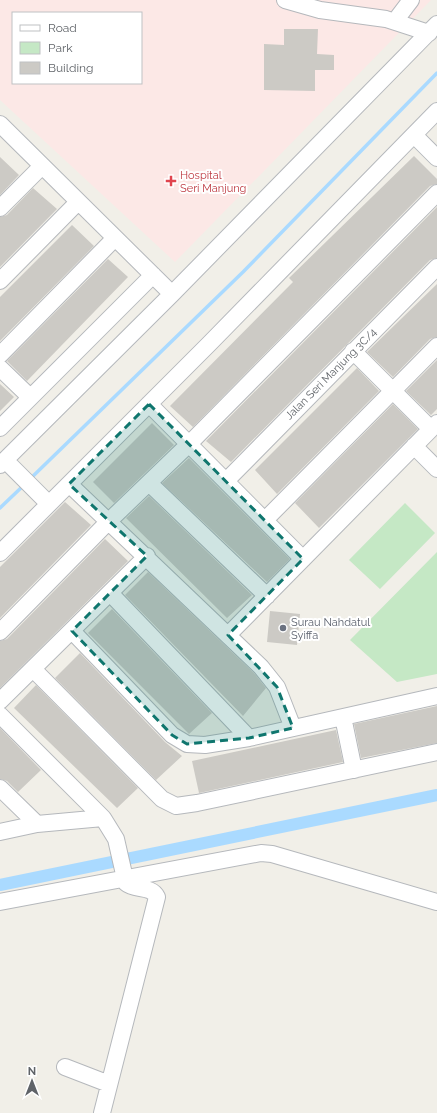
<svg xmlns="http://www.w3.org/2000/svg" width="437" height="1113" font-family="Raleway,sans-serif">
  <style>
    .medical { fill: #fce8e6; fill-rule: evenodd }
    .green { fill: #c5e8c5 }
    .lines { fill: none; stroke-linecap: round; stroke-linejoin: round }
    .stream { stroke: #aadaff; stroke-width: 3.5 }
    .canal { stroke: #aadaff; stroke-width: 12 }
    .building { fill: #cccac5 }
    .minor-casing { stroke: #b5b8bc; stroke-width: 18 }
    .minor { stroke: #fff; stroke-width: 16 }
    .marked { fill: #0f766e; fill-opacity: 0.2; stroke: #0f766e; stroke-width: 3; stroke-dasharray: 8 5; stroke-linejoin: round }
    .health-dot { fill: #e0444e; stroke: #fff; stroke-width: 1.5 }
    .worship-dot { fill: #6b7280; stroke: #fff; stroke-width: 1.5 }
    .labels { text-anchor: middle; dominant-baseline: central; stroke-width: 4; stroke-linejoin: round; paint-order: stroke }
    .health-label { font-size: 11px; fill: #be3a42; stroke: #fff; text-anchor: start }
    .street-label { font-size: 11px; fill: #5f6368; stroke: #fff }
    .worship-label { font-size: 11px; fill: #5b616d; stroke: #fff; text-anchor: start }
  </style>
  <rect width="100%" height="100%" fill="#f1efe8"/>
  <path class="medical" d="M0,0H431L175,262L0,100ZM13,13H141V83H13Z"/>
  <path class="green" d="M405,503L435,533L380,589L349,560Z
    M437,552V674L397,682L350,640Z"/>
  <g class="lines">
    <path class="stream" d="M30,479L243,272L437,73
      M0,508L24,485"/>
    <path class="canal" d="M0,885L437,795"/>
  </g>
  <path class="building" d="M284,29H318L317,54L334,55V70H315V91L264,90V44L284,45Z
    M414,156L437,179V184L430,186L193,427L170,406L293,282L289,278Z
    M0,157L19,175L0,195Z
    M33,188L57,209L0,267V217L7,215Z
    M437,207V258L430,260L231,462L206,441Z
    M72,225L94,246L0,341V297Z
    M108,259L128,277L27,381L7,361Z
    M437,284V337L430,339L393,377L367,352Z
    M437,360V409L431,415L406,391Z
    M357,368L379,391L277,494L255,470Z
    M0,384L14,397L0,411Z
    M393,404L418,429L319,528L295,503Z
    M152,423L174,445L114,503L93,482Z
    M189,458L290,559L267,582L162,483Z
    M149,496L252,595L227,618L126,518Z
    M65,502L91,525L0,618V567Z
    M105,539L128,561L0,688V641L7,639Z
    M148,572L254,673L266,688L243,716L125,595Z
    M112,609L212,713L189,734L88,633Z
    M270,611L300,614L297,645L267,642Z
    M80,653L165,742L182,756L156,780L55,678Z
    M36,685L138,788L117,808L14,708Z
    M437,706V743L361,758L354,724Z
    M0,728L41,770L18,792L7,781L0,779Z
    M336,730L343,762L199,793L192,761Z"/>
  <g class="lines">
    <defs>
      <path id="minor" d="M285,0L320,10L386,19L429,33
        M395,21L411,0
        M0,124L172,294
        M414,135L437,158
        M0,208L42,166
        M0,281L78,202
        M353,351L431,429
        M0,355L115,238
        M0,368L30,397
        M149,404L303,559
        M0,428L153,275
        M414,446L437,469
        M5,460L49,504
        M0,465L172,294L437,24
        M226,481L437,267
        M149,483L267,596
        M69,484L261,667L277,687L293,728
        M265,520L437,346
        M0,553L209,344L437,111
        M110,593L249,738
        M72,631L172,735L187,744L205,745L249,738L437,696
        M0,632L109,521L189,444L437,193
        M228,635L437,423
        M33,669L162,799L176,806L197,803L437,752
        M0,701L147,556
        M0,715L103,818L37,824L0,832
        M343,717L354,770
        M0,788L37,824
        M0,902L261,853L272,854L437,902
        M65,1067L109,1084
        M102,1113L157,897C151,885 135,891 126,883L116,839L103,818"/>
    </defs>
    <use href="#minor" class="minor-casing"/>
    <use href="#minor" class="minor"/>
  </g>
  <path class="marked" d="M149,404L303,559L228,635L277,687L293,728L249,738L187,744L172,735L72,631L147,556L69,484Z"/>
  <path class="health-dot" d="M169 175h4v4h4v4h-4v4h-4v-4h-4v-4h4z"/>
  <circle class="worship-dot" cx="283" cy="628" r="4"/>
  <g class="labels">
    <g class="health-label">
      <text x="180" y="175">Hospital<tspan x="180" dy="13">Seri Manjung</tspan></text>
    </g>
    <g class="street-label">
      <text transform="translate(331 374) rotate(-45)">Jalan Seri Manjung 3C/4</text>
    </g>
    <g class="worship-label">
      <text x="291" y="622">Surau Nahdatul<tspan x="291" dy="13">Syiffa</tspan></text>
    </g>
  </g>
  <rect x="12" y="12" width="130" height="72" fill="#ffffff" stroke="#bfc1c3"/>
  <rect x="20" y="25" width="20" height="6" fill="#ffffff" stroke="#bfc1c3"/>
  <text x="48" y="32" font-size="12" fill="#5f6368">Road</text>
  <rect x="20" y="42" width="20" height="12" fill="#c5e8c5" stroke="#bfc1c3"/>
  <text x="48" y="52" font-size="12" fill="#5f6368">Park</text>
  <rect x="20" y="62" width="20" height="12" fill="#cccac5" stroke="#bfc1c3"/>
  <text x="48" y="72" font-size="12" fill="#5f6368">Building</text>
  <g transform="translate(32 1081)" stroke="#ffffff" stroke-width="3" paint-order="stroke">
  <path d="M0-3L7 15L0 10L-7 15Z" fill="#5f6368"/>
  <text y="-6" font-size="11" font-weight="bold" text-anchor="middle" fill="#5f6368">N</text>
  </g>
</svg>
